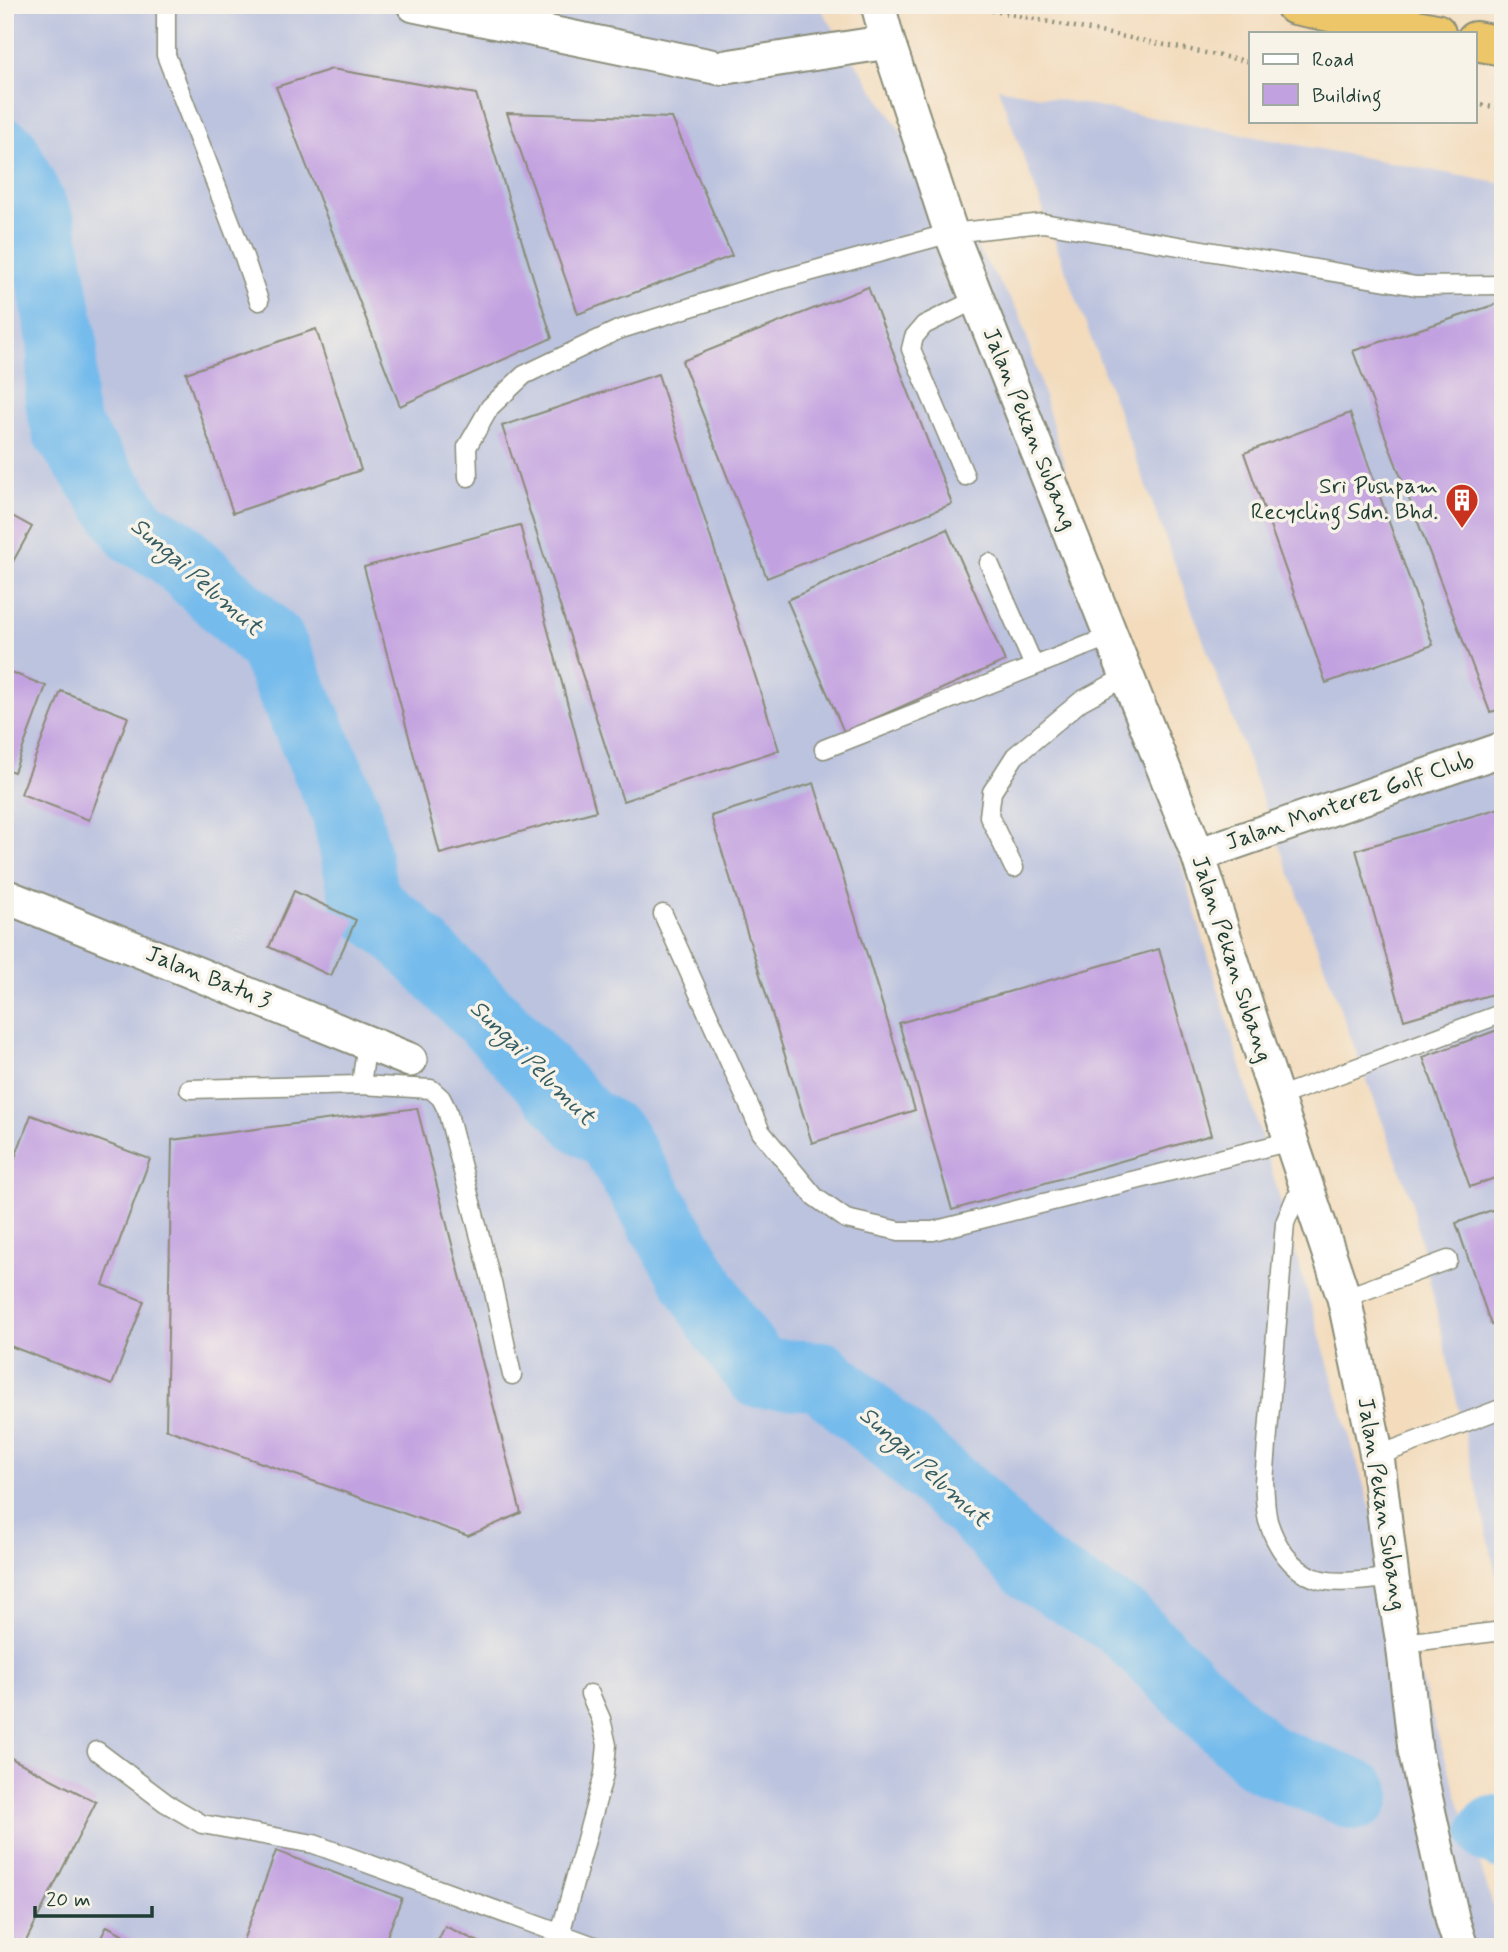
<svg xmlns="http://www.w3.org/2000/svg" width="1508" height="1952" font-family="Mynerve,sans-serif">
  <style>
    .industrial { fill: #bcc3de }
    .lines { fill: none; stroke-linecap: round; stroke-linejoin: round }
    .river { stroke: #74bbec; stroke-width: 70 }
    .building { fill: #c2a1e0 }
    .service-casing { stroke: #898c78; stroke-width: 21 }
    .minor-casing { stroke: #898c78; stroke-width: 37 }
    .motorway-casing { stroke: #898c78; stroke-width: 42 }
    .path { stroke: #898c78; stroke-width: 4.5; stroke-dasharray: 2 5; stroke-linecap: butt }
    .service { stroke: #fff; stroke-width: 18 }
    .minor { stroke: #fff; stroke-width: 33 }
    .motorway { stroke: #ecc669; stroke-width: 38 }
    .labels { text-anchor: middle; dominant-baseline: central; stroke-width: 7; stroke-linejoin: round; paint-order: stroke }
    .street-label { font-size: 23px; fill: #1f3d34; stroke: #f7f3e8 }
    .poi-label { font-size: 23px; fill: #1f3d34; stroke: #f7f3e8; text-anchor: end }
    .water-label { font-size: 24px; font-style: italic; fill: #345c62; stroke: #f7f3e8 }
  </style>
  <rect width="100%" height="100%" fill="#f7f3e8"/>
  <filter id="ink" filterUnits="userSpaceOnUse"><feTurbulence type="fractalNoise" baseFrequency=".0143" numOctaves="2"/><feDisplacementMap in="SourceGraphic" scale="14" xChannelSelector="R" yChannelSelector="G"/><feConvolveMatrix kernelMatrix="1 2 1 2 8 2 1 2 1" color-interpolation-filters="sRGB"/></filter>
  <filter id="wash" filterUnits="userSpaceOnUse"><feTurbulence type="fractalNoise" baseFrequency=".00686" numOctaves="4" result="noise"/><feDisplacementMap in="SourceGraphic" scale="28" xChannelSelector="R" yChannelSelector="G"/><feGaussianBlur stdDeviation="1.57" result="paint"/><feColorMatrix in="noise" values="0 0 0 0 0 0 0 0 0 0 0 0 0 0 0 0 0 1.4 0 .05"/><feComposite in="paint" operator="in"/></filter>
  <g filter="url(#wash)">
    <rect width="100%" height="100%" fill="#f3dbbc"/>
    <path class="industrial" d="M5,5L819,6L1020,314L1434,1724L1503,1936V1947H5Z
      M998,88L1503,184V1604L1411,1199Z"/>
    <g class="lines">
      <path class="river" d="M5,153L42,229L63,344L60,402L67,430L137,531L171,550L271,643L346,811L364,895L374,910L402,932L507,1037L585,1121L612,1137L724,1326L759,1373L821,1376L970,1504L1031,1567L1120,1621L1263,1758L1356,1795
        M1494,1831L1503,1835"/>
    </g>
    <g id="blocks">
      <path class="building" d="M332,69L476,94L552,338L400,406L276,87Z
        M507,113L672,118L732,256L578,314Z
        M868,287L952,504L767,578L682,361Z
        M1503,302V709L1490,712L1353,351Z
        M316,329L361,470L233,513L186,373Z
        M658,374L779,750L623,801L502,426Z
        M1350,413L1433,645L1326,683L1244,453Z
        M5,512L32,527L5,576Z
        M520,525L596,811L440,854L364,567Z
        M947,529L1005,661L844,732L787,600Z
        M8,671L46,686L14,772L5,769V677Z
        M61,691L128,717L89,820L21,794Z
        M814,783L915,1110L812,1143L711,816Z
        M1503,807V991L1404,1020L1356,850Z
        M294,891L356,920L331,976L269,947Z
        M1159,949L1211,1135L952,1210L899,1023Z
        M1503,1028V1175L1470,1187L1423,1057Z
        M417,1108L521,1513L468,1536L166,1429L172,1140Z
        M31,1115L150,1159L103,1285L144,1301L112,1385L5,1344V1184Z
        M1503,1206V1322L1491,1325L1456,1223Z
        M5,1755L96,1802L23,1947H5Z
        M276,1851L402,1898L384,1944L392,1947L241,1946Z
        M107,1926L147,1947H96Z
        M445,1926L489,1947H435Z"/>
    </g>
  </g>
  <g filter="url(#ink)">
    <use href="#blocks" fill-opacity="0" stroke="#898c78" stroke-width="2"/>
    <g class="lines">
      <defs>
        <path id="service" d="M166,5V55L244,257L259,301
          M965,476L911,349L914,337L924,325L977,299
          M468,477L467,447L490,407L524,375L618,330L761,285L951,233L1043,223L1416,286L1503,285
          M989,563L1034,666
          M824,749L1111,636
          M1014,868L989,816L992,792L1015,756L1081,701L1127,676
          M663,914L761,1132L815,1197L846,1219L899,1231H933L1291,1141
          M361,1085L367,1042
          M189,1089L361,1085L431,1089L441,1098L447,1110L493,1287L512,1375
          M1270,1100L1503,1013
          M1308,1191L1295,1199L1285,1223L1264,1482C1265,1494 1265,1509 1268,1521C1275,1544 1291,1570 1315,1578C1336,1586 1370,1579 1392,1578
          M1344,1298L1448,1260
          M1377,1456L1503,1408
          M1403,1643L1503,1631
          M97,1751L166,1803L202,1824L314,1844L597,1947
          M560,1934L604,1774L607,1745L601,1719L590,1694"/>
        <path id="minor" d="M414,5L720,68L888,42
          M878,5L888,42L951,233L1198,855L1263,1057L1344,1298L1377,1456L1392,1578L1403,1643L1415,1750L1453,1922L1461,1947
          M1198,855L1503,749
          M5,896L410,1060"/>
        <path id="motorway" d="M1295,5L1436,33
          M1475,41L1503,46"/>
      </defs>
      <use href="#service" class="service-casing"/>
      <use href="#minor" class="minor-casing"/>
      <use href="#motorway" class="motorway-casing"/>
      <path class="path" d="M964,5L1251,62
        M1475,104L1503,109"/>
      <use href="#service" class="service"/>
      <use href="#minor" class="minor"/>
      <use href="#motorway" class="motorway"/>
    </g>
  </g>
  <defs>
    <symbol id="building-pin" viewBox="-11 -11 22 30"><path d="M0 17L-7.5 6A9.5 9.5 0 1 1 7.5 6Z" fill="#c8321e" stroke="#f7f3e8"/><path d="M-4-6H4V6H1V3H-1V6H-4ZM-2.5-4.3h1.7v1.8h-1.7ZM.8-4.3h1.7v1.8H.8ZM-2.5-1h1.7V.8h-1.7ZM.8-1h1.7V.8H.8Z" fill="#fff"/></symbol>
  </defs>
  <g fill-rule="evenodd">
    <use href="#building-pin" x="1443" y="481" width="38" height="52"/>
  </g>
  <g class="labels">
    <g class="street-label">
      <text transform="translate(1029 429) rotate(68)">Jalan Pekan Subang</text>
      <text transform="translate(1350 802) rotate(-19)">Jalan Monterez Golf Club</text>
      <text transform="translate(1231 959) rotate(72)">Jalan Pekan Subang</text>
      <text transform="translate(208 978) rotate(22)">Jalan Batu 3</text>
      <text transform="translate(1381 1504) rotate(81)">Jalan Pekan Subang</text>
    </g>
    <g class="poi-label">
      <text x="1438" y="487">Sri Pushpam<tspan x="1438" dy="26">Recycling Sdn. Bhd.</tspan></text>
    </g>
    <g class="water-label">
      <text transform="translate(196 577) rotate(41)">Sungai Pelumut</text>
      <text transform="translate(532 1063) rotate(45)">Sungai Pelumut</text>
      <text transform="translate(924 1467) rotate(42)">Sungai Pelumut</text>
    </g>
  </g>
  <rect width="1508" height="1952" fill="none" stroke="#f7f3e8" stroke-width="28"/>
  <rect x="1249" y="32" width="228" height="91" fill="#f7f3e8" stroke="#a1aaa0" stroke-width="2"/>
  <rect x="1263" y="54" width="35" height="10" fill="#ffffff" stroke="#a1aaa0" stroke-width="2"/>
  <text x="1312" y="66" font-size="21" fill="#1f3d34">Road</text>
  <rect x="1263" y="84" width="35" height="21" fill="#c2a1e0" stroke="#a1aaa0" stroke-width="2"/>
  <text x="1312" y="102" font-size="21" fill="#1f3d34">Building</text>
  <path d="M35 1906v10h117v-10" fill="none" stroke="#1f3d34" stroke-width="3.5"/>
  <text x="46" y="1906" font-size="21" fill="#1f3d34" stroke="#f7f3e8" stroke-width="5" paint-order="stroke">20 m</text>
</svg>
